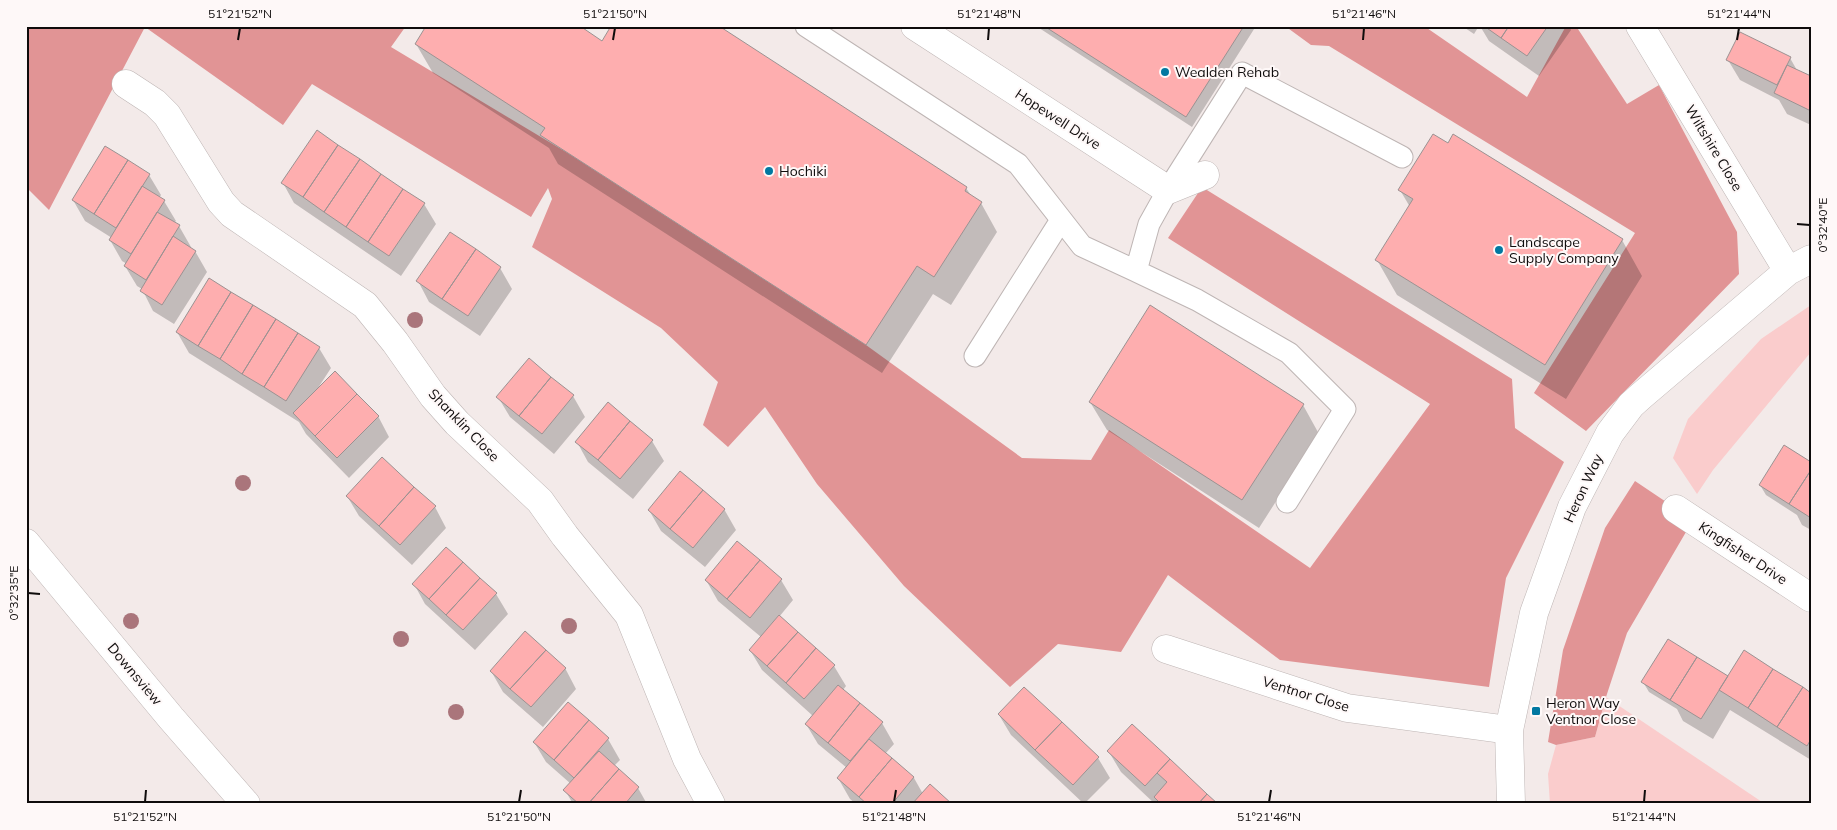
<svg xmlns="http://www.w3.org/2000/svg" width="1837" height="830" font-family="Mulish,sans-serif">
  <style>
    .green { fill: #facccc }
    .forest { fill: #e19495 }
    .shadow { fill: #0003 }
    .building { fill: #feaeaf; stroke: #9b9292 }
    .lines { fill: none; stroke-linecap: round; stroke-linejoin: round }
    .service-casing { stroke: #beb5b4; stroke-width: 23 }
    .minor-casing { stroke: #beb5b4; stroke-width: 29 }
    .service { stroke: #fff; stroke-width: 21 }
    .minor { stroke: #fff; stroke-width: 28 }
    .tree { fill: #aa757b }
    .ticks { fill: none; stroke: #0f0c0c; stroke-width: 2 }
    .poi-dot { fill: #0178a1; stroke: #fef8f8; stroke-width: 2 }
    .labels { text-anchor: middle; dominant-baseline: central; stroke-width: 4; stroke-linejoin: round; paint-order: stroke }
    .poi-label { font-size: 14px; fill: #0f0c0c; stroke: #fef8f8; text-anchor: start }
    .street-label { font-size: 14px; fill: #0f0c0c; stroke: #fef8f8 }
    .neatline { fill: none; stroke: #0f0c0c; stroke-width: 2 }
    .ticks-label { font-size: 12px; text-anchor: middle; fill: #0f0c0c }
  </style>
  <rect width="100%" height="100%" fill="#f3eae9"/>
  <path class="green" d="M1811,305V352L1713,470L1697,494L1673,458L1688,419L1761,339Z
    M1606,697L1765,804H1550L1548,774L1556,745L1595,737Z"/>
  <path class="forest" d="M26,26H406L391,47L571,155L866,345L1022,458L1091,460L1109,430L1310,568L1430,404L1168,238L1202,187L1512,379L1515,428L1564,462L1506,578L1489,687L1280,660L1168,575L1121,652L1058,644L1010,687L904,586L817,484L765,407L728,447L703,425L718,382L661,328L532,247L552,199L548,188L531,217L312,84L283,125L145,27L49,210L26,187Z
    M1285,26H1424L1527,97L1566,26H1576L1627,104L1659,85L1737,232L1739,274L1586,431L1534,393L1635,233L1329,46L1311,45Z
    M1635,481L1693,520L1627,633L1606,697L1595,737L1556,745L1548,742L1563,650L1605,528Z"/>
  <path class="shadow" d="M1036,26H1256L1192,127Z
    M1462,26H1479L1474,34Z
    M1480,26H1569L1571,30L1539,76L1489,41Z
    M602,42L966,188L972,197L981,203L997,232L951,305L933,294L882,373L558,164L549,148L433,73L416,44Z
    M1790,58L1798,72L1811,78V125L1787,114L1779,100L1740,80L1728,60Z
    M149,175L161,195L159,198L164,201L176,221L174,223L179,226L191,247L190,248L195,251L207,272L174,324L153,311L142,289L137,286L125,266L127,264L122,261L110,240L112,238L85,221L73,200Z
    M283,183L424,204L436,224L401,276L294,203Z
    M1400,190L1622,240L1642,276L1566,399L1397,295L1377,260L1410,207Z
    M450,234L500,268L512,289L480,336L429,302L418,281Z
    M177,332L319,348L331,368L318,388L378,416L389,437L349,478L306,434L299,422L189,353Z
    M529,359L573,396L585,417L554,454L510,417L498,397Z
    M1090,402L1303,405L1319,434L1259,528L1107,430Z
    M652,441L664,461L633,499L588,462L577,442Z
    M1811,463V530L1802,525L1797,515L1766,495L1760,485Z
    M347,496L435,507L446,528L412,565L359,516Z
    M724,509L736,530L705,567L661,531L649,510Z
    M706,580H781L793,600L779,617L834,666L846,686L843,690L882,723L894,744L885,754L914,778L923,794L950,804H856L850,799L838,778L847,768L818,744L806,724L813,716L762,670L750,650L761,637L718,601Z
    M414,584L496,594L508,614L475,650L425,604Z
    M565,668L576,689L543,727L503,692L491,671Z
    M1728,678L1811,694V760L1730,710L1713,739L1683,721L1677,709L1649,692L1643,682Z
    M999,715L1098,758L1110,778L1084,804L1011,735Z
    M1132,726L1215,804H1155L1121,772L1109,752Z
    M608,739L620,760L614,766L638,788L647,804H573L565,790L571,784L546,762L534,742Z"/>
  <path class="building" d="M426,26H580L602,41L611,26H719L967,187L965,191L982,202L934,277L917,266L866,345L540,135L545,128L415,44Z
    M1044,26H1244L1186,117Z
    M1484,26H1509L1501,38Z
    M1509,26H1548L1527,56L1501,38Z
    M1740,32L1791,57L1777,85L1726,60Z
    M1787,65L1811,76V111L1774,93Z
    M317,130L338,145L303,197L281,183Z
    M1433,134L1448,143L1453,134L1623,239L1545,365L1375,260L1413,199L1398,190Z
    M338,145L360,159L324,212L303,197Z
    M105,146L128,160L94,214L72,200Z
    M360,159L381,174L346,227L324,212Z
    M128,160L150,174L116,228L94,214Z
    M381,174L403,189L368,242L346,227Z
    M142,186L165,200L131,254L109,240Z
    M403,189L425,203L389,256L368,242Z
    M157,212L180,225L146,280L124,266Z
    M450,232L476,249L442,299L416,281Z
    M173,236L196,251L162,305L140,291Z
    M476,249L501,267L468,316L442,299Z
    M209,278L231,292L198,346L176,332Z
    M231,292L253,305L220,359L198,346Z
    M253,305L276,319L242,374L220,359Z
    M1150,305L1304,404L1242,500L1089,402Z
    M276,319L298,333L264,387L242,374Z
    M298,333L320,347L286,401L264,387Z
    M529,358L551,377L519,416L496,397Z
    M335,371L357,394L315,436L293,413Z
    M551,377L574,395L542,434L519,416Z
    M357,394L379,416L337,458L315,436Z
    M608,402L630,421L598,460L575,442Z
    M630,421L653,440L620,479L598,460Z
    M1784,445L1811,462V470L1789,504L1759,485Z
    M382,457L414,487L379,526L346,496Z
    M1811,470V518L1789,504Z
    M680,471L703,490L670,529L648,510Z
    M414,487L436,506L400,545L379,526Z
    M703,490L725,509L693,548L670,529Z
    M737,541L760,560L727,599L705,580Z
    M446,547L463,562L429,599L412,584Z
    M760,560L782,579L750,618L727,599Z
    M463,562L480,578L446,615L429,599Z
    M480,578L497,593L463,630L446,615Z
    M779,615L798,632L767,666L749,650Z
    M525,631L546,650L510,689L490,671Z
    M798,632L816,648L786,683L767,666Z
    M1668,639L1697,657L1670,700L1641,682Z
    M816,648L835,665L804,699L786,683Z
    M546,650L566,668L531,707L510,689Z
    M1744,650L1773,669L1748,708L1719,690Z
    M1697,657L1728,676L1701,719L1670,700Z
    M1773,669L1803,687L1777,727L1748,708Z
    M838,685L860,703L828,743L805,724Z
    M1024,687L1062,722L1035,750L998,714Z
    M1803,687L1811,693V739L1807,746L1777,727Z
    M568,702L589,720L554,760L533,742Z
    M860,703L883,722L850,761L828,743Z
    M589,720L609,738L574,778L554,760Z
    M1062,722L1099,757L1073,785L1035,750Z
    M1132,724L1170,759L1145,786L1107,751Z
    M869,739L892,758L859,797L837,778Z
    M599,751L619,769L588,804H579L563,790Z
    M892,758L914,777L892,804H867L859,797Z
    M1170,759L1207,794L1198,804H1161L1154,797L1167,782L1157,773Z
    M619,769L639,787L625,804H588Z
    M930,784L952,804H912Z
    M1207,794L1218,804H1198Z"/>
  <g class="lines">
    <defs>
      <path id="service" d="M806,26L1018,164L1082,246L1136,271
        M975,356L1061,220
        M1287,502L1345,409L1289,353L1197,300L1136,271L1149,224L1168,190L1242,73L1402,157"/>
      <path id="minor" d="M915,26L1168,190L1205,175
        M1640,26L1788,271
        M126,84L155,103L167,115L221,202L232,214L365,305L395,342L433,396L457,423L540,501L565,536L629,615L687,759L711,804
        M1676,509L1811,598
        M26,543L171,718L246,804
        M1166,649L1347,708L1509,730
        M1511,804L1509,730L1534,613L1572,507L1610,433L1631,405L1641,396L1788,271L1811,259"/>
    </defs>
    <use href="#service" class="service-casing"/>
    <use href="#minor" class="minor-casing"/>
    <use href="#service" class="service"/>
    <use href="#minor" class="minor"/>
  </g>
  <g class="tree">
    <circle cx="415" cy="320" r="8"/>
    <circle cx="243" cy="483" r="8"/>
    <circle cx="131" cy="621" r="8"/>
    <circle cx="569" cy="626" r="8"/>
    <circle cx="401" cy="639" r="8"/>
    <circle cx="456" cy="712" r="8"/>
  </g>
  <path class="ticks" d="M238,40L240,28M613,40L615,28M988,40L989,28M1363,40L1364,28M1737,40L1739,28M1797,224L1810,225M28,593L40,594M145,802L146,790M519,802L521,790M894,802L896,790M1269,802L1271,790M1644,802L1645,790"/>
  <g class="poi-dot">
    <circle cx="1165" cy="72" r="5"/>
    <circle cx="769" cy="171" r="5"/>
    <circle cx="1499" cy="250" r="5"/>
    <rect x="1531" y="706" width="10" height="10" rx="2.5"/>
  </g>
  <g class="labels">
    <g class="poi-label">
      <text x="1175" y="72">Wealden Rehab</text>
      <text x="779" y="171">Hochiki</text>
      <text x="1509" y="242">Landscape<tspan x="1509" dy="16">Supply Company</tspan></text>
      <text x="1546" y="703">Heron Way<tspan x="1546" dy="16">Ventnor Close</tspan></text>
    </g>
    <g class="street-label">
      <text transform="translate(1058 119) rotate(33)">Hopewell Drive</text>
      <text transform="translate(1714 148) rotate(59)">Wiltshire Close</text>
      <text transform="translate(464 425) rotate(46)">Shanklin Close</text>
      <text transform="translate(1583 488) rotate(-65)">Heron Way</text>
      <text transform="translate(1743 553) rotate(33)">Kingfisher Drive</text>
      <text transform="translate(135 674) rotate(50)">Downsview</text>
      <text transform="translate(1306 694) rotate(17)">Ventnor Close</text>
    </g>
  </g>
  <rect width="1837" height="830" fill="none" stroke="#fef8f8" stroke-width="55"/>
  <rect x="28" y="28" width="1782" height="774" class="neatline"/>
  <g class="ticks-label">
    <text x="240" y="18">51°21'52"N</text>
    <text x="615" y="18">51°21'50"N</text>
    <text x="989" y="18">51°21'48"N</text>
    <text x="1364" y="18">51°21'46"N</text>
    <text x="1739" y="18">51°21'44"N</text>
    <text transform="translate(1823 225) rotate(-90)" y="4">0°32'40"E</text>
    <text transform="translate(14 593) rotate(-90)" y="4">0°32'35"E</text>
    <text x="145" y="821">51°21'52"N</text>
    <text x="519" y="821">51°21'50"N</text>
    <text x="894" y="821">51°21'48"N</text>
    <text x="1269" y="821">51°21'46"N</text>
    <text x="1644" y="821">51°21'44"N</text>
  </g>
</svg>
